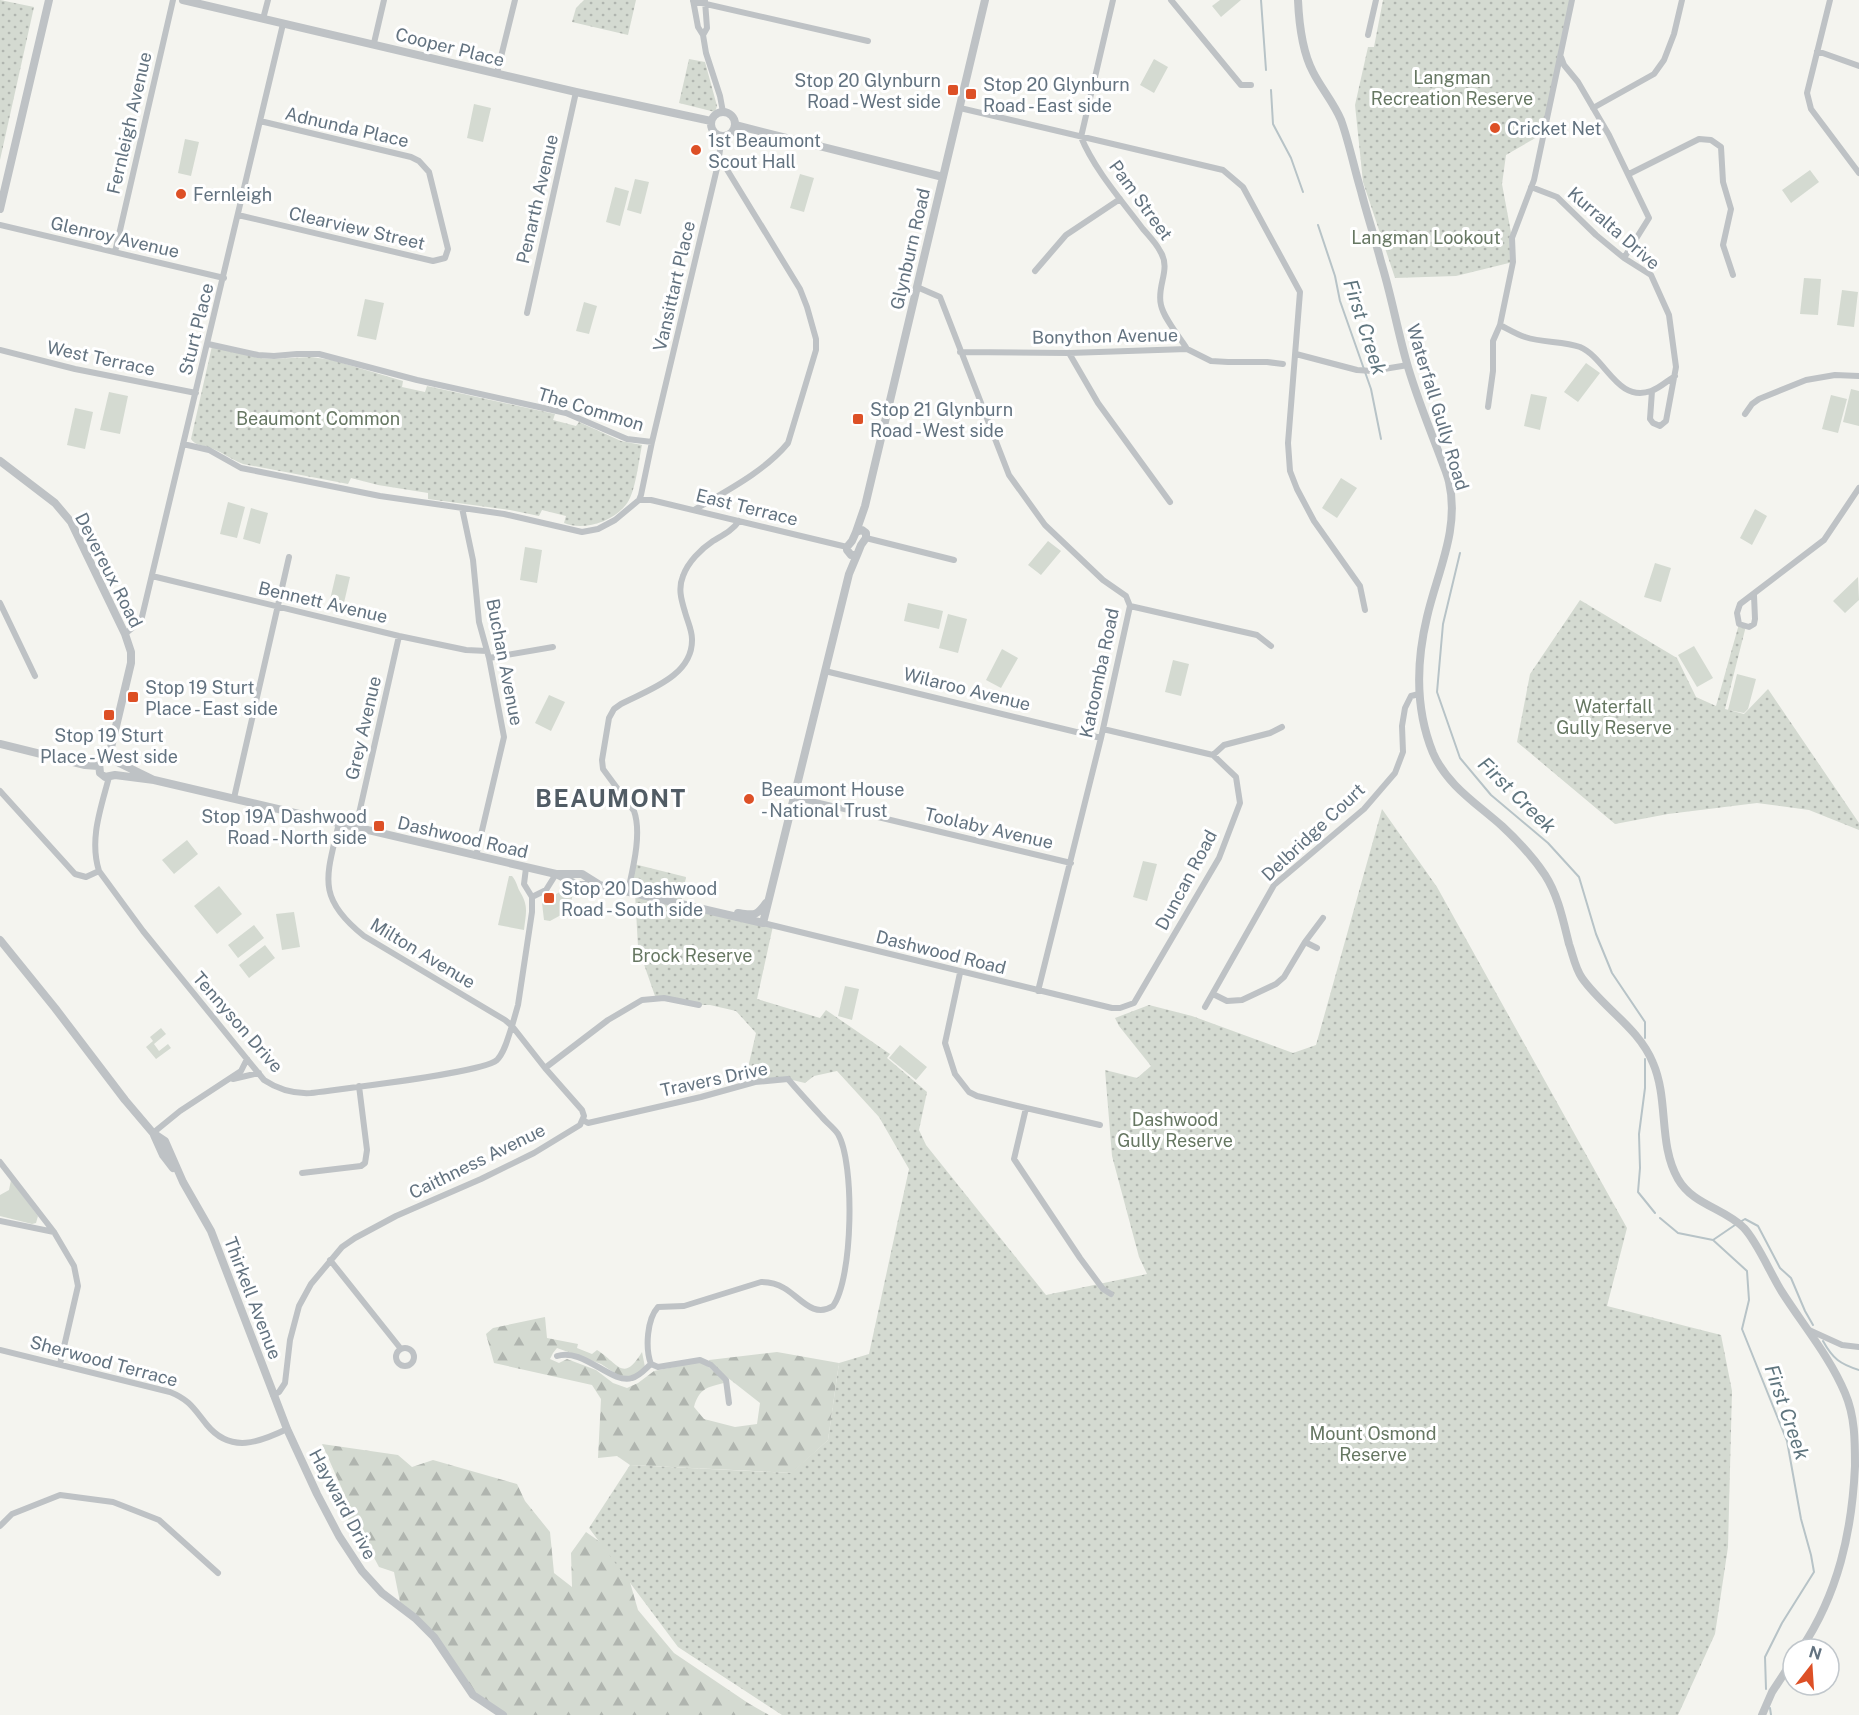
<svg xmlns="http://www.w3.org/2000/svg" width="1859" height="1715" font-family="'Public Sans',sans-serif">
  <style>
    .grass { fill: #d4dad1 }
    .forest { fill: url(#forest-firs) }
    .park { fill: url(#park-dots) }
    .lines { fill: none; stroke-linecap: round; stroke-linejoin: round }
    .stream { stroke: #b7c3c7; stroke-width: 2 }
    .minor { stroke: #bec2c5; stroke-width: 6 }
    .tertiary { stroke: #bec2c5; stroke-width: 8 }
    .poi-dot { fill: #dd5026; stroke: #fff; stroke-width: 2 }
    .labels { text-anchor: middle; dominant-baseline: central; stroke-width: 6; stroke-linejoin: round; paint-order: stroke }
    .street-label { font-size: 18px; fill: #637380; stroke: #fff }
    .park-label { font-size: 18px; fill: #667762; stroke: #fff }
    .poi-label { font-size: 18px; fill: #637380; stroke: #fff; text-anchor: start }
    .water-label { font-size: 20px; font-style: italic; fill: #5f757e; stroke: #fff }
    .district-label { font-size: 24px; font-weight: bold; letter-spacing: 1.5px; fill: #515c65; stroke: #fff }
  </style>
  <defs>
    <pattern id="forest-firs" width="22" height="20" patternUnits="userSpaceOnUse" patternTransform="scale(1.5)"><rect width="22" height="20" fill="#d4dad1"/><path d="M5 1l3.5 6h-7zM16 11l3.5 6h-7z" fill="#b0b5af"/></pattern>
    <pattern id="park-dots" width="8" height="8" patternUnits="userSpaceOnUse" patternTransform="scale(1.5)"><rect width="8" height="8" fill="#d4dad1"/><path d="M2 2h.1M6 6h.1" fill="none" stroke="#b0b5af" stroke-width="1.8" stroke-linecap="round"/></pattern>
  </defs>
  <rect width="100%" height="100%" fill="#f4f4ef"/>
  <path class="grass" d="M1220,0H1241L1221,17L1212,6Z
    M1154,59L1168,67L1154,93L1140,85Z
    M474,104L491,108L483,142L467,138Z
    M185,139L199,142L191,176L178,173Z
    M1810,170L1819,182L1791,203L1782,190Z
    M800,174L814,178L804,212L790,208Z
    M635,179L649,182L641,214L627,210Z
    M615,187L629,191L620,226L606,222Z
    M1804,278L1821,279L1818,315L1800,314Z
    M1842,290L1858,292L1854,327L1837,325Z
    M365,299L384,303L376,340L357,336Z
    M584,302L597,306L589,334L576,331Z
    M1586,363L1600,373L1578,402L1564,392Z
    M1851,389L1859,391V426L1843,422Z
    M109,392L128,396L120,434L100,430Z
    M1531,394L1547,397L1540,430L1524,426Z
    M1831,395L1847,399L1838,433L1822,429Z
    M75,408L93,412L85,449L67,445Z
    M1341,478L1357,488L1337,518L1322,508Z
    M228,502L245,507L237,538L220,534Z
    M251,508L268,513L260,544L243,539Z
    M1755,509L1767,516L1752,545L1740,538Z
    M1048,541L1061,551L1041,575L1028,565Z
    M525,547L542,550L537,583L520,580Z
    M1655,563L1671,568L1661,602L1644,597Z
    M336,574L350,577L343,607L329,604Z
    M1858,577L1859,600L1845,613L1833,601Z
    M908,603L943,611L939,629L904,621Z
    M948,614L967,619L958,653L939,648Z
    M1694,646L1713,678L1697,687L1678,655Z
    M1002,649L1018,658L1001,688L986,680Z
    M1173,660L1189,664L1181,696L1165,692Z
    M1737,674L1756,679L1748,709L1744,713L1728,710Z
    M549,695L565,702L551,731L535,723Z
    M187,840L198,854L174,874L162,860Z
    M1143,861L1157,864L1147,901L1133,897Z
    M509,876H512C516,881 517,885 519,890C529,906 526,912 524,930L498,925Z
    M219,886L242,914L217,934L194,906Z
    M566,888L574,890L567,918L561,915L550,921L544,920L542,903Z
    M294,912L300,947L282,950L276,914Z
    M254,925L264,938L238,958L228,945Z
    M265,945L275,958L249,978L239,965Z
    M845,986L859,989L852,1020L838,1016Z
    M161,1028L166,1034L154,1044L159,1051L168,1044L171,1048L156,1059L146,1047L153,1041L150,1037Z
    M900,1045L927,1067L916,1080L889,1058Z
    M11,1180L38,1216L36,1223L32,1224L0,1216V1195L9,1190Z"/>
  <path class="forest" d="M545,1317L547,1338L578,1344L577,1348L592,1354L597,1350C619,1364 623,1383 642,1352L645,1367L632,1377L622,1378L601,1364L557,1348L553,1353L550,1359L559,1363L567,1359L596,1370L613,1383L627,1388L638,1383L654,1371L699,1362L706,1365L724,1380V1383C707,1387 699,1389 694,1407L704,1419L735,1427L757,1424L760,1403L709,1363V1360L777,1352L839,1363L828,1440L792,1473L630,1465L617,1456L598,1458L601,1399L592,1385L494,1363L486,1334L493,1328Z
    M322,1444L398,1455L412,1467L433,1460L517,1484L525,1501L550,1532L554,1573L572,1587L571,1553L586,1532L623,1558L638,1610L674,1653L748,1703L769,1715H503L473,1695L434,1637L401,1607L394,1572L379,1567L362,1535L349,1531L347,1500Z"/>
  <path class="park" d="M0,0L34,7L0,160Z
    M584,0H636L628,35L572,22L576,8Z
    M1383,0H1572L1544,133L1506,155L1502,184L1512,238L1513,262L1456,276L1395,278L1363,182L1355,105L1368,47H1374Z
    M689,59L705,62L717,106L715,112L679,103Z
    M212,346L259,358L272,359L311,357L332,360L403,381L402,387L425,392L427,386L555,414L553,420L576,426L579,422L621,441L642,445C639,460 636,487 629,500C618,520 585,532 564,523L566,516L542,510L539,516L510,510L428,499V493L378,485L351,478L348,484L243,464C230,459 221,451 208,447C201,445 195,445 191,439Z
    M1580,600L1677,658L1696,697L1716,706L1739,624L1746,626L1725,709L1744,714L1768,689L1859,823V830L1809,810L1757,803L1668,814L1615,824L1517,742L1530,674Z
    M1382,809L1437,887L1627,1228L1607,1306L1721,1335L1732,1391L1728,1547L1715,1634L1678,1715H782L678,1647L589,1528L630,1465L791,1473L828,1440L839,1363L869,1354L909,1169L879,1117L837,1071L814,1076L805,1083L788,1079L744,1085L756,1033L736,1011L710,1005H699L656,999L638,947L635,893L628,891L634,864L686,877L681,903L773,926L757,999L820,1018L826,1010L890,1054L887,1058L927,1092L919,1130L926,1145L1046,1295L1147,1274L1139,1257L1112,1156L1105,1070L1137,1078L1151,1066L1119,1026L1115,1018L1149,1005L1192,1016L1293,1053L1316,1045Z"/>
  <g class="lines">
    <path class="stream" d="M1261,0L1266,70
      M1271,90L1273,124L1291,158L1303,192
      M1318,225L1335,276L1340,301L1371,389L1381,439
      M1460,553L1443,624L1437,692L1460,758L1491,795L1548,843L1579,877L1596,934L1612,973L1645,1022V1038
      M1645,1059V1088L1639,1134L1640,1168L1638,1192L1655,1213
      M1660,1218L1678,1233L1713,1240L1747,1271L1749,1300L1742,1329L1787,1441L1801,1519L1811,1555L1814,1572L1782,1623L1765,1657L1766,1689
      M1740,1222L1745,1219L1758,1226L1780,1268L1791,1278L1805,1311L1813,1325
      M1713,1240L1735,1225
      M1823,1341C1833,1359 1840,1364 1859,1370
      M1770,1708L1771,1715"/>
    <path class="minor" d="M693,0L698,27L703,35L706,53L720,96L723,112
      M1113,0L1081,137C1094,169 1122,201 1143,229C1149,236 1156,243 1160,251C1172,269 1156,286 1161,305C1164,319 1179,336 1187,349
      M1171,0L1241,85H1251
      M1830,0L1807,93L1811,109L1859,173
      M693,1L868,41
      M263,19L268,0
      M703,35L707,28L705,1
      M1368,35L1376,0
      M374,43L384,0
      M1817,51L1859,66
      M1561,57L1564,65L1578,82L1609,135L1649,218L1624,258
      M497,73L515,0
      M960,108L1223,170L1243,187L1300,292L1288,443L1290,471L1297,489L1314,521L1360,586L1365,610
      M1593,108L1654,74L1664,60L1674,34L1682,0
      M1629,174L1699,139L1711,140L1721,147L1723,182L1731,209L1723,245L1733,275
      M1531,187L1557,197L1596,235L1624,258L1651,275L1669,315L1676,367L1666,421L1660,426L1653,423L1650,419L1652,391
      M238,215L433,261L445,258L448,249L429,172L419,161L411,157L260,121
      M0,225L224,278
      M115,252L173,0
      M1035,271L1066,235L1120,199
      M917,287L940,297L1009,475L1045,525L1103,580L1126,596L1130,606L1101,738L1038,991
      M527,313L576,92
      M1500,325C1508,329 1516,334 1525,337C1543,343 1563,341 1580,347C1606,358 1617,403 1651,391C1660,388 1668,380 1675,376
      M0,350L75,369L196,393
      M960,352L1069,353L1187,349L1211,361L1228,362H1267L1283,364
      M1069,353L1098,403L1170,502
      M1296,354L1357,370L1372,371L1408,365
      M1488,407L1493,371V341L1500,325L1513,262L1512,238L1534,180L1572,0
      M1745,414L1752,404L1759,399L1806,380L1835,375L1859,376
      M652,442L718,164L722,136
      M183,444L209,450L241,468L380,496L504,514L582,532L598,529L615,520L639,500L641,495L652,442L627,439L566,413L417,380L319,354H297L274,356L258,355L208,344
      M639,500H651L847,547
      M462,508L473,560L479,622L489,658L504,737L476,856
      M694,510C726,491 764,472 788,443L816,350V339L807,307L800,289L726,168L718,164
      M866,538L954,560
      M152,576L399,636L466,650L487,651
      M1754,595L1755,619L1754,624L1749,627L1739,624L1737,613L1740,604L1824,540L1859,488
      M0,603L35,676
      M1130,606L1257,635L1271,646
      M125,634L141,621L283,24
      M489,658L553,647
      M825,671L1101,738
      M1213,755L1224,745L1270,733L1282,727
      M109,777C101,808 89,839 99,871L143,931L264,1080C279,1090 293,1094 311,1093C340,1089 483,1073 497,1060C505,1052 508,1037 512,1026L505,1020L364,936C315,897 327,876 339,823
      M0,791L75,874L86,877L99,871
      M794,797L1071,863
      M234,798L289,557
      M356,827L399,636
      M628,891C633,868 642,833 634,811L603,769L602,760L609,718L614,709L621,704C648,690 693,676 692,639C692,630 687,620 685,612C681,599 678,588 683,576C688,562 701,549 713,541C723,535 732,531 739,521
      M532,897L546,890L556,874
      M763,923L1112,1008H1120L1134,1003L1219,858L1240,803L1236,777L1213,755L1103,729
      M1305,942L1317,948
      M960,973L945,1043L955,1074L969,1092L977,1096L1026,1108L1014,1159L1080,1258L1103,1289L1111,1294
      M1213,994L1227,1001L1242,1000L1276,984L1284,977L1305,942L1323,918
      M1205,1007L1274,885L1364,809L1395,773L1403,752L1402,726L1405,708L1411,696L1419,694
      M545,1068L608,1020L642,1000L664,998L699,1005
      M233,1079L259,1073
      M1026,1108L1100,1125
      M583,1120L588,1123L701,1097L755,1082L788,1079C799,1092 811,1105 822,1117C827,1123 834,1128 838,1134C855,1163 853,1279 833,1306C813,1319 800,1297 784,1288C776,1283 769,1282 761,1282L684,1306L658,1307C647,1319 645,1348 651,1364L658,1367L700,1360L711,1365L726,1380L729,1403
      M153,1133L180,1111L241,1071L247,1059
      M0,1162L54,1232L74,1266L78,1286L60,1364
      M302,1173L361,1166L365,1163L367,1150L359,1086
      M0,1221L54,1232
      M330,1260L401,1349
      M1809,1330L1842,1345L1859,1347
      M396 1357a9 9 0 1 1 18 0a9 9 0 1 1-18 0Z
      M0,1350L170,1392C190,1400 194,1409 207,1425C231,1454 260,1442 287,1429
      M557,1356C583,1347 612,1385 632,1378C640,1376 645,1369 651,1364
      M273,1395L279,1392L285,1383L290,1340L299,1306L311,1284L342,1247L355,1238L396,1216L481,1179L534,1153L580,1125L584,1116L582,1110L545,1068L512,1026L518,1005L532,912V897L524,884L526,868
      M0,1526L12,1514L60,1495L113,1502L159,1520L218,1573"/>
    <path class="tertiary" d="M183,0L576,92L711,121
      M1298,0C1299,23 1302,51 1313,72C1321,88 1334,103 1341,120C1349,142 1354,168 1361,191C1367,215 1375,238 1381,262C1391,294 1397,328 1406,360C1415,393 1428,424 1440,456C1443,465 1447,473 1449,482C1460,529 1437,573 1427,617C1416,663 1415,709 1433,753C1447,785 1476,803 1502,826C1517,840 1533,857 1545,875C1558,895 1563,920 1569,944C1573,955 1575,968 1582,978C1603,1008 1639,1028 1653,1063C1669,1100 1658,1144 1678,1179C1693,1205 1724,1208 1744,1228C1758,1243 1770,1273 1782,1292C1803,1325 1830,1357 1845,1393C1855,1416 1855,1441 1855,1466C1852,1532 1838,1594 1801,1649
      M711 124a12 12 0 1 1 24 0a12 12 0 1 1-24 0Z
      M735,125L943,177
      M0,209L49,0
      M0,461L55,503L71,522L125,634L131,652V663L109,756
      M862,530L866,533V538L861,545L857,555H851L847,550V547L852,541L856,532Z
      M856,532L865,506L985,0
      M0,744L85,765L98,766
      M154,780L119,763L112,757L103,758L99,763L100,773L105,777L115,775L154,780L556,874L578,885H599L763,923L849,574L857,555
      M558,874H582L598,884
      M738,913C754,915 756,917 766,903
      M0,940L55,1008L125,1100L153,1133L165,1141L183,1182L211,1231L287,1429L317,1494L339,1536L362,1571L382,1593L415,1618L434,1637L473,1695L503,1715
      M154,1135L163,1155L173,1168
      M1762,1715L1772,1692L1793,1660"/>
  </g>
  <g class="poi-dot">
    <rect x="947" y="84" width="12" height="12" rx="3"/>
    <rect x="965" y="88" width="12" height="12" rx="3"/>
    <circle cx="1495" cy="128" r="6"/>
    <circle cx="696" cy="150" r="6"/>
    <circle cx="181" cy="194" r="6"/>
    <rect x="852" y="413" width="12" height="12" rx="3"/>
    <rect x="127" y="691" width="12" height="12" rx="3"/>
    <rect x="103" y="709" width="12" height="12" rx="3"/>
    <circle cx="749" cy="799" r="6"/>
    <rect x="373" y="820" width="12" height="12" rx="3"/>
    <rect x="543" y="892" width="12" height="12" rx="3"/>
  </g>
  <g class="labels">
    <g class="street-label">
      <text transform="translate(450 47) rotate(14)">Cooper Place</text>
      <text transform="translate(129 123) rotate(-77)">Fernleigh Avenue</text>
      <text transform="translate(347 127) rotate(13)">Adnunda Place</text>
      <text transform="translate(537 199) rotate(-77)">Penarth Avenue</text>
      <text transform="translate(1141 200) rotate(54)">Pam Street</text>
      <text transform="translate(357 228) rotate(13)">Clearview Street</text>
      <text transform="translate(1614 228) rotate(41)">Kurralta Drive</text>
      <text transform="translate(115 237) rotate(13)">Glenroy Avenue</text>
      <text transform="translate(910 249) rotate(-77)">Glynburn Road</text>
      <text transform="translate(674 286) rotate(-77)">Vansittart Place</text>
      <text transform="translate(196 329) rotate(-76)">Sturt Place</text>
      <text transform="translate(1105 336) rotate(-1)">Bonython Avenue</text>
      <text transform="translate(101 358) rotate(12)">West Terrace</text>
      <text transform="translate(1438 407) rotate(73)">Waterfall Gully Road</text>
      <text transform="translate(591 409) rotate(17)">The Common</text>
      <text transform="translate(747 507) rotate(14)">East Terrace</text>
      <text transform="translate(109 570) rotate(63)">Devereux Road</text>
      <text transform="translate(323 602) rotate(13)">Bennett Avenue</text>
      <text transform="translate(505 662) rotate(79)">Buchan Avenue</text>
      <text transform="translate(1099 673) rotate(-78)">Katoomba Road</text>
      <text transform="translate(967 689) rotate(14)">Wilaroo Avenue</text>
      <text transform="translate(363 728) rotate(-77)">Grey Avenue</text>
      <text transform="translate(989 828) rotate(13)">Toolaby Avenue</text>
      <text transform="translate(1313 832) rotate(-43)">Delbridge Court</text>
      <text transform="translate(463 837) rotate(13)">Dashwood Road</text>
      <text transform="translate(1186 880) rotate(-62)">Duncan Road</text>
      <text transform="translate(941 952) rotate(14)">Dashwood Road</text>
      <text transform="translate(423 953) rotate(31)">Milton Avenue</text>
      <text transform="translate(238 1022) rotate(49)">Tennyson Drive</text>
      <text transform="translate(714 1079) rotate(-12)">Travers Drive</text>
      <text transform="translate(477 1161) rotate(-26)">Caithness Avenue</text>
      <text transform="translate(253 1298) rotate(69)">Thirkell Avenue</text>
      <text transform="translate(104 1361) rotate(15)">Sherwood Terrace</text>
      <text transform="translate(343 1504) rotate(62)">Hayward Drive</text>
    </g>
    <g class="park-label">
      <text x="1452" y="77">Langman<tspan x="1452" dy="21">Recreation Reserve</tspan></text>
      <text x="1426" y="237">Langman Lookout</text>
      <text x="318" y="418">Beaumont Common</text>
      <text x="1614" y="706">Waterfall<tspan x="1614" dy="21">Gully Reserve</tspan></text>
      <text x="692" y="955">Brock Reserve</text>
      <text x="1175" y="1119">Dashwood<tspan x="1175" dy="21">Gully Reserve</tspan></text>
      <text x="1373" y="1433">Mount Osmond<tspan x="1373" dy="21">Reserve</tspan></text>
    </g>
    <g class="poi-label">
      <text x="941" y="80" text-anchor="end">Stop 20 Glynburn<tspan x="941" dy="21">Road - West side</tspan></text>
      <text x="983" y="84">Stop 20 Glynburn<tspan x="983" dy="21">Road - East side</tspan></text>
      <text x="1507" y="128">Cricket Net</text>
      <text x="708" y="140">1st Beaumont<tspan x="708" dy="21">Scout Hall</tspan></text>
      <text x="193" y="194">Fernleigh</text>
      <text x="870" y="409">Stop 21 Glynburn<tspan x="870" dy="21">Road - West side</tspan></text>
      <text x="145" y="687">Stop 19 Sturt<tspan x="145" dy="21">Place - East side</tspan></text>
      <text x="109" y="735" text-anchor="middle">Stop 19 Sturt<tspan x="109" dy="21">Place - West side</tspan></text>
      <text x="761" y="789">Beaumont House<tspan x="761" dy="21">- National Trust</tspan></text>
      <text x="367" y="816" text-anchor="end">Stop 19A Dashwood<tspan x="367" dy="21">Road - North side</tspan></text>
      <text x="561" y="888">Stop 20 Dashwood<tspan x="561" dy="21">Road - South side</tspan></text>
    </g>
    <g class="water-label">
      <text transform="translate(1365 327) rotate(72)">First Creek</text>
      <text transform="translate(1517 795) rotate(44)">First Creek</text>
      <text transform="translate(1787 1412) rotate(71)">First Creek</text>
    </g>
    <g class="district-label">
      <text x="611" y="798">BEAUMONT</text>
    </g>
  </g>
  <g transform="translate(1811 1667) rotate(17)"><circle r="28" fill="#ffffff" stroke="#c1c7cc" stroke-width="1.5"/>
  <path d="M0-4.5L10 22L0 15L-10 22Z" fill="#dd5026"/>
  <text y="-9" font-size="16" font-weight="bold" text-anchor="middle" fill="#637380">N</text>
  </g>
</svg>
